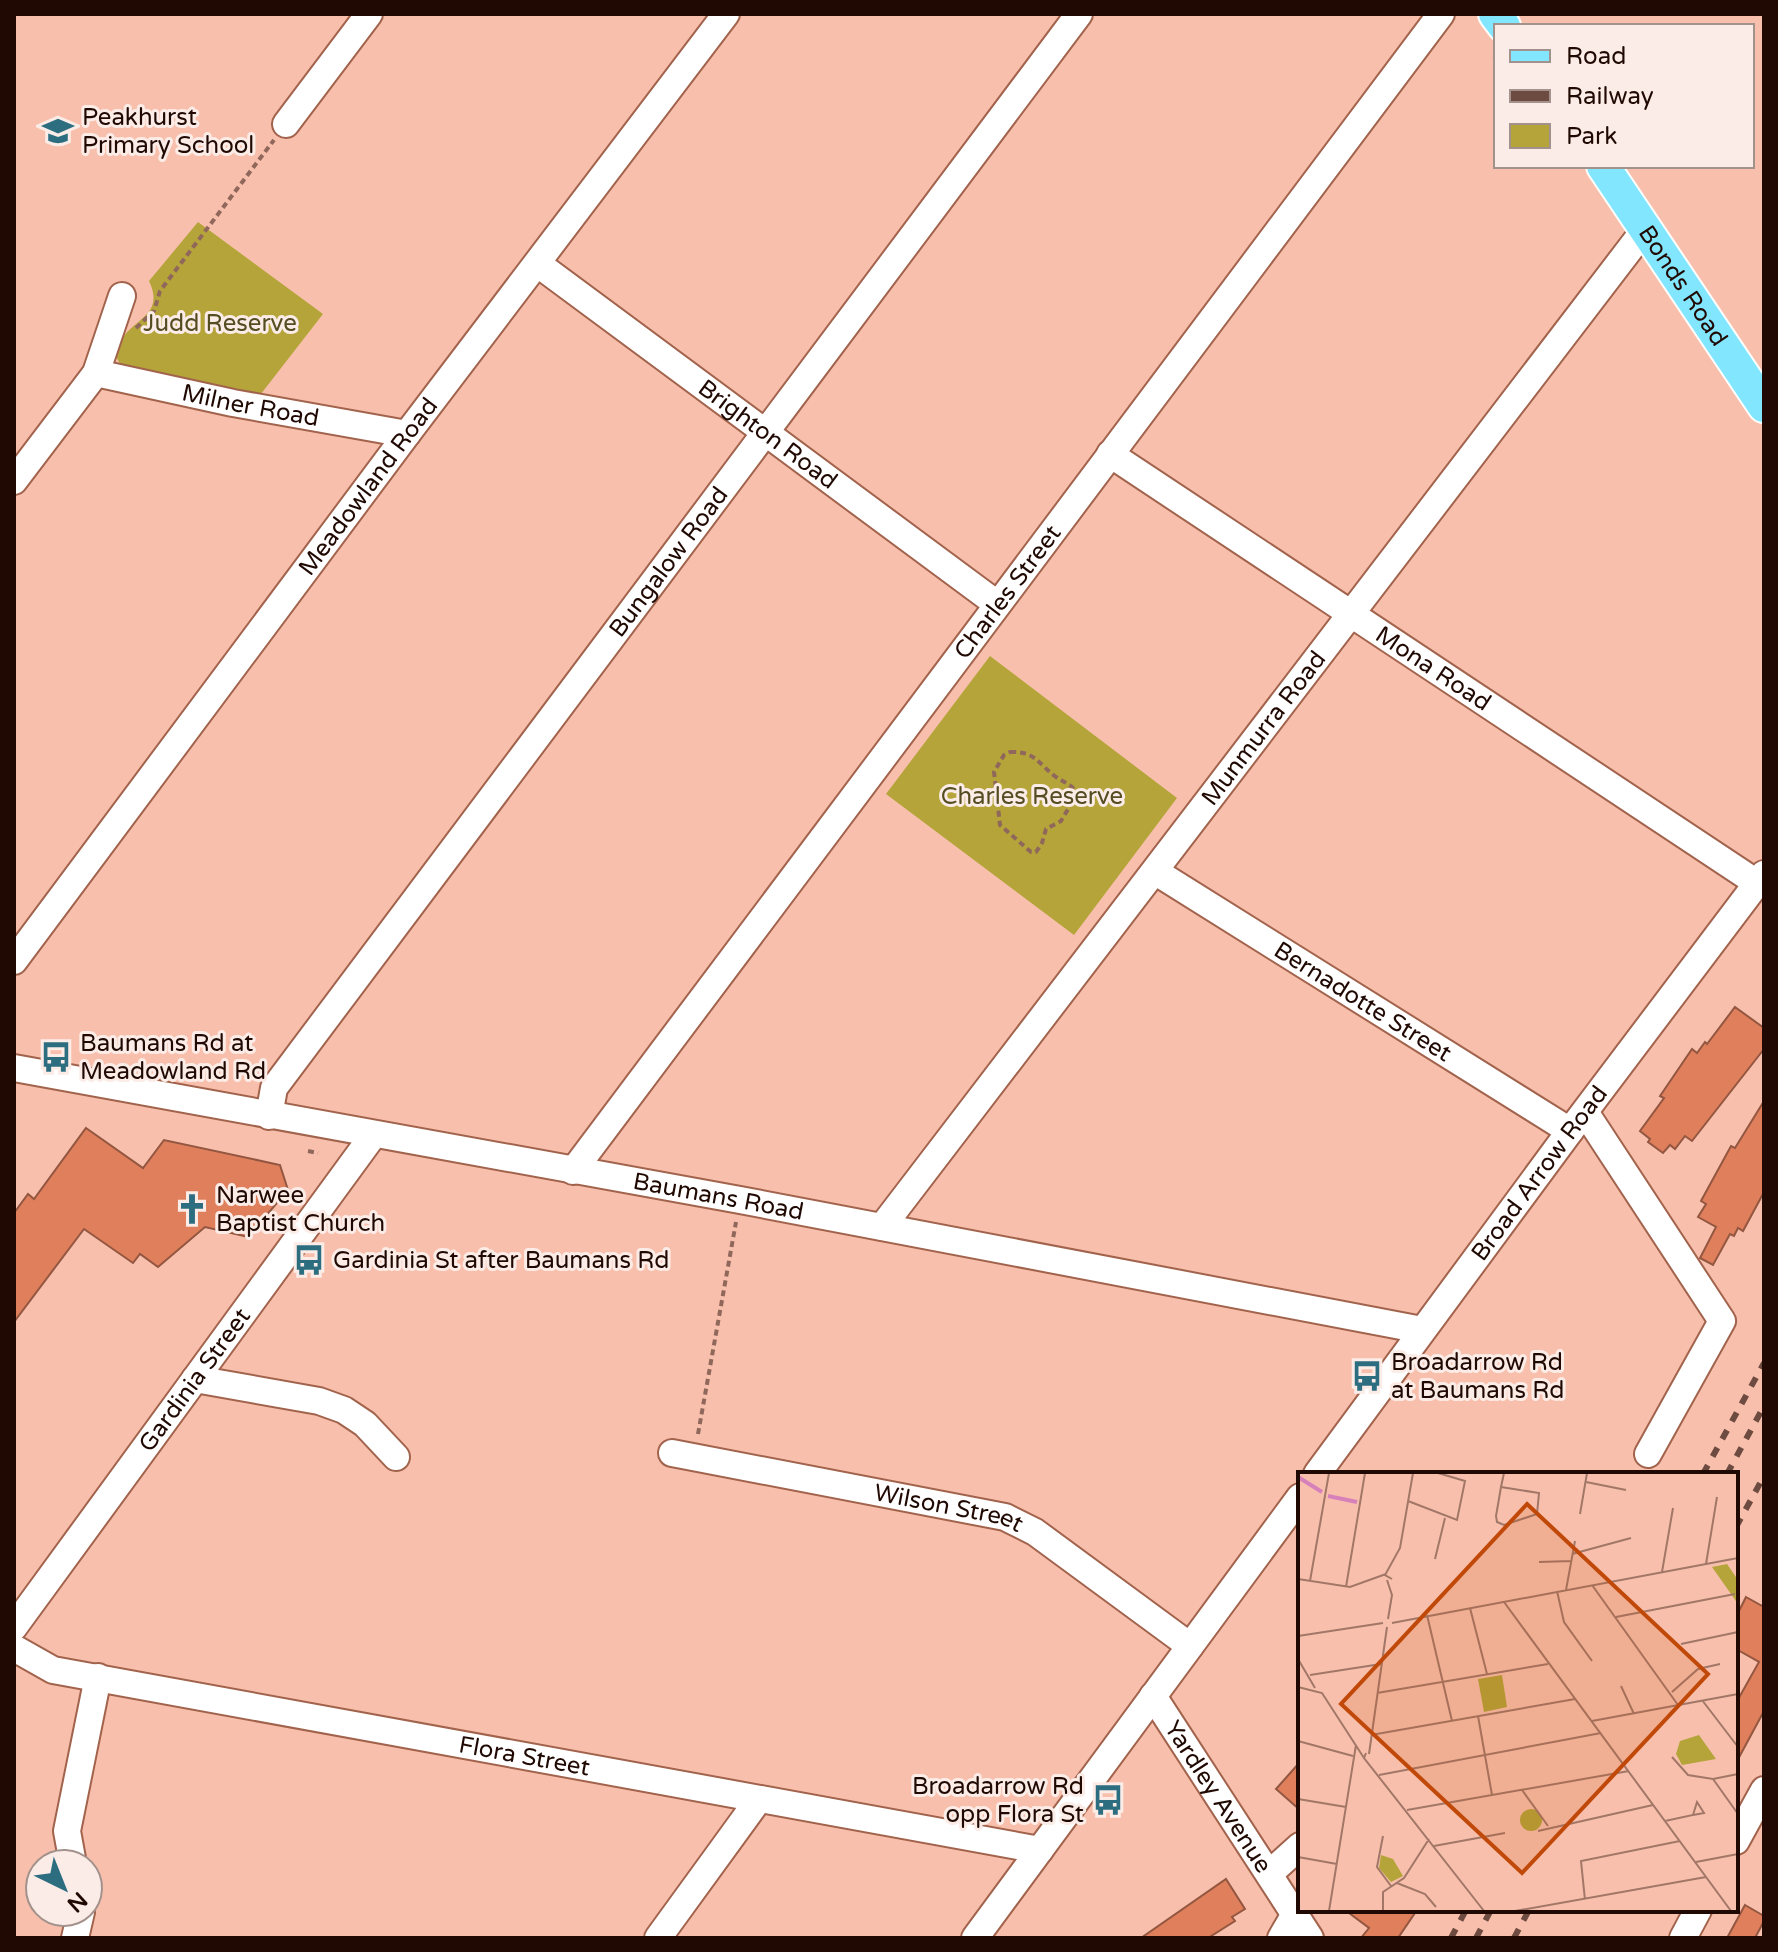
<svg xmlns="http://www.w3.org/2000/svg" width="1778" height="1952" font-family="'Varela Round',sans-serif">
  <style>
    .green { fill: #b4a439 }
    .building { fill: #df7f5c; stroke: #935640; stroke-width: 2 }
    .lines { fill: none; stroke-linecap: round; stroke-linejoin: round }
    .minor-casing { stroke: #a2634d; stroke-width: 30 }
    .major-casing { stroke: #fff; stroke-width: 36 }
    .path { stroke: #90685b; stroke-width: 4; stroke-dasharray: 6 4; stroke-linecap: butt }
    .minor { stroke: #fff; stroke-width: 26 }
    .major { stroke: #83e6ff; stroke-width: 32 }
    .rail { stroke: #6e4b40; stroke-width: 6; stroke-dasharray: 10 10; stroke-linecap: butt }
    .labels { text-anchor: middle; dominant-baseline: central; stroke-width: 6; stroke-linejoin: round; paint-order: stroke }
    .poi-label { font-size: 24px; fill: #200903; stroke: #fbece7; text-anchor: start }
    .street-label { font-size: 24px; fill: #200903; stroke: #fbece7 }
    .park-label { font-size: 24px; fill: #544d21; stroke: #fbece7 }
    .inset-river { fill: none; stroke: #d781bb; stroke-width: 4 }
    .inset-road { fill: none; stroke: #a27768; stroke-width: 2 }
    .view { fill: #c0490a; fill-opacity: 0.15; stroke: #c0490a; stroke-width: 4 }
    .inset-edge { fill: none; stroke: #200903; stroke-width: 4 }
  </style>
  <rect width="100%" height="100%" fill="#f8c0ac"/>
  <path class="green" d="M198,222L323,314L257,399L124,371L115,355C122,318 168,321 149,281Z
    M990,656L1177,798L1074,935L886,794Z"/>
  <path class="building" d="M1735,1007L1764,1028V1049L1692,1141L1685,1136L1675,1149L1670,1145L1663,1153L1648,1142L1650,1139L1640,1131L1664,1098L1660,1096L1692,1049L1697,1053L1705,1042L1707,1044Z
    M1764,1101V1192L1743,1231L1738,1228L1734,1236L1730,1234L1713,1265L1700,1258L1716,1227L1698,1217L1706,1204L1701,1201L1731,1146L1735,1148Z
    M86,1128L143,1168L164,1140L280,1165L288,1190L248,1237L205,1227L158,1267L140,1254L133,1263L84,1229L14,1322V1213L28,1194L34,1199Z
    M1746,1597L1764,1607V1711L1736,1763V1703L1759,1662L1736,1649V1617Z
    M1300,1762V1810L1276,1789Z
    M1226,1879L1245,1909L1232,1917L1235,1921L1208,1938H1141Z
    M1745,1905L1764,1916V1921L1755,1938H1727Z
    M1345,1910H1417L1398,1938H1361L1369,1928Z"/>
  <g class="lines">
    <defs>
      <g id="minor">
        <path d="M286,124L369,14"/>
        <path id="s1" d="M538,264L997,604"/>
        <path id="s2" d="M96,373L233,403L407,434"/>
        <path id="s3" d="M1110,454L1757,883"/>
        <path d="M14,481L96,373L122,296"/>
        <path id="s4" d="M1156,872L1570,1131"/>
        <path id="s5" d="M14,961L407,434L726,14"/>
        <path id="s6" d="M14,1068L740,1200L1422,1330"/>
        <path d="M1585,1112L1722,1321L1648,1454"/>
        <path id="s7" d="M269,1116L274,1088L1079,14"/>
        <path id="s8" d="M573,1171L1441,14"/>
        <path id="s9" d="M882,1227L1646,228"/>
        <path d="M195,1379L319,1401L344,1410L365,1424L396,1457"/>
        <path id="s10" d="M672,1453L1005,1517L1035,1532L1190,1646"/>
        <path id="s11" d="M1317,1474L1570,1131L1764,874"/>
        <path id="s12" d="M14,1627L374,1134"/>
        <path id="s13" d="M14,1648L53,1670L1040,1850"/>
        <path id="s14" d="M1153,1696L1310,1938"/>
        <path d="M1736,1841L1764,1790"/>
        <path d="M73,1864L67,1831L98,1677"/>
        <path d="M1270,1873L1300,1846"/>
        <path d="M75,1938L81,1912"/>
        <path d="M658,1938L759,1799"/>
        <path d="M975,1938L1300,1497"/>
        <path d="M1281,1938L1295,1914"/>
        <path d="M1683,1938L1698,1910"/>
      </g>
      <g id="major">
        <path d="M1495,14L1504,26"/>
        <path id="s15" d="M1603,166L1764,406"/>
      </g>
    </defs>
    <use href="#minor" class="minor-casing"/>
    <use href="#major" class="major-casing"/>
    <path class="path" d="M1494,59L1496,57
      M136,328L154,311L160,291L274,140
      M1010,752C1036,751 1038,764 1056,777C1065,783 1072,784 1077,794L1061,821L1046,829L1042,843L1036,852H1031L1000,825L994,772L1004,755Z
      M308,1151L318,1153
      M698,1434L736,1222"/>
    <use href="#minor" class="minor"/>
    <use href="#major" class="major"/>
    <path class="rail" d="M1703,1474L1764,1363
      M1727,1474L1764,1406
      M1736,1527L1764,1476
      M1451,1938L1466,1910
      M1476,1938L1491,1910
      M1514,1938L1529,1910"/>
  </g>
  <defs>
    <symbol id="school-bare" viewBox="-9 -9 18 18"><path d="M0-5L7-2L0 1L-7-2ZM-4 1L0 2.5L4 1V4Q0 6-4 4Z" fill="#2c6d80" stroke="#fbece7" stroke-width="2.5" paint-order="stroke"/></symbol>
    <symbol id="bus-bare" viewBox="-9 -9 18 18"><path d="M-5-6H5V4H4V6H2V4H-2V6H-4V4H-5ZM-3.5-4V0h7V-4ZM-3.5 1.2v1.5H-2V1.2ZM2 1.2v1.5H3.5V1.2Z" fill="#2c6d80" stroke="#fbece7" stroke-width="2.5" paint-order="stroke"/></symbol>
    <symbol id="church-bare" viewBox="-9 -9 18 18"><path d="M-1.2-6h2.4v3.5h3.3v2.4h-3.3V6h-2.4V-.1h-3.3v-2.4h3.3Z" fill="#2c6d80" stroke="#fbece7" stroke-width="2.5" paint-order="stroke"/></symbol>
  </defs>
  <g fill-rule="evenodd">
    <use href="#school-bare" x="36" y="109" width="44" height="44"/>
    <use href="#bus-bare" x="34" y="1035" width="44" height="44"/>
    <use href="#church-bare" x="170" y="1187" width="44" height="44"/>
    <use href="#bus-bare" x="287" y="1238" width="44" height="44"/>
    <use href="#bus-bare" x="1345" y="1354" width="44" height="44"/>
    <use href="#bus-bare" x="1086" y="1778" width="44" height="44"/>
  </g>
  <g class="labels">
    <g class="poi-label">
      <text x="82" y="117">Peakhurst<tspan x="82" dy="28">Primary School</tspan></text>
      <text x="80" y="1043">Baumans Rd at<tspan x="80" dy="28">Meadowland Rd</tspan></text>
      <text x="216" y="1195">Narwee<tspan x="216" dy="28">Baptist Church</tspan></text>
      <text x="333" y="1260">Gardinia St after Baumans Rd</text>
      <text x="1391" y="1362">Broadarrow Rd<tspan x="1391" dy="28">at Baumans Rd</tspan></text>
      <text x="1084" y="1786" text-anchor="end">Broadarrow Rd<tspan x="1084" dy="28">opp Flora St</tspan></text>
    </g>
    <g class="street-label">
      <text stroke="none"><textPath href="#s15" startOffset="144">Bonds Road</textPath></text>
      <text stroke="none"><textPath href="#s2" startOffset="158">Milner Road</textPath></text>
      <text stroke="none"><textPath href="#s1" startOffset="286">Brighton Road</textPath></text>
      <text stroke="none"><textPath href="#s5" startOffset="592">Meadowland Road</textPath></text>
      <text stroke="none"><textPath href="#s7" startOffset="686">Bungalow Road</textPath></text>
      <text stroke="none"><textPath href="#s8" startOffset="724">Charles Street</textPath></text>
      <text stroke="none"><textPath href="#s3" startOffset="388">Mona Road</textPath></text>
      <text stroke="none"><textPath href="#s9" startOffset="628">Munmurra Road</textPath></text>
      <text stroke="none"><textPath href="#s4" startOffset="244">Bernadotte Street</textPath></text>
      <text stroke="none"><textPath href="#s11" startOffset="374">Broad Arrow Road</textPath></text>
      <text stroke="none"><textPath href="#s6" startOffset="716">Baumans Road</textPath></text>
      <text stroke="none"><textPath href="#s12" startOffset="306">Gardinia Street</textPath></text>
      <text stroke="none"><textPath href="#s10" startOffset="282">Wilson Street</textPath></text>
      <text stroke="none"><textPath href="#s13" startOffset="524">Flora Street</textPath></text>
      <text stroke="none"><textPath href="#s14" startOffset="120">Yardley Avenue</textPath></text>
    </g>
    <g class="park-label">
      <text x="220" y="323">Judd Reserve</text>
      <text x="1032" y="796">Charles Reserve</text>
    </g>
  </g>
  <g transform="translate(1298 1472)">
    <rect width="440" height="440" fill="#f8c0ac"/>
    <path d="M429,92L440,108V132L414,95ZM204,203L209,235L186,240L180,207ZM401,263L418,287L384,293L378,282L382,269ZM222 348a11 11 0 1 1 22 0a11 11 0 1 1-22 0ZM83,383L95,387L105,404L93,410L81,396Z" fill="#b4a439"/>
    <path class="inset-river" d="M0,5L24,20M30,24L59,30"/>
    <path class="inset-road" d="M288,10L328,18M203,15L241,21L239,42L206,53L199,50L198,44L203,15L206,1M110,29L159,48L167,9L140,1M282,42L289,1M274,82L333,66M137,87L147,46M241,90L273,89M408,92L419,25M364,100L375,36M0,107L52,115L88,102M94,107L87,103L102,76L115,1M89,108L94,123L90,147M12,109L31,1M294,113L380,233M48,115L67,1M268,118L277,69M259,119L266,150L294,189M206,130L433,439M172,136L189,202M129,143L154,249M318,145L437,122M94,151L440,86M0,164L85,151M383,172L440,160M0,187L17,216M12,203L83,192M323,214L336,242M0,215L24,221L66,286M374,220L400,197L422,192M79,221L250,192M404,228L440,275M180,244L194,323M294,249L440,222M73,263L277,227M0,269L55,284M68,281L66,286L186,439M71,282L89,155M374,285L390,303L415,307L440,302M81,303L303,261M415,307L440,342M224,318L250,354M0,327L48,335M109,338L331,299M367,349L395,343L399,330L406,341L395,343M240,359L355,333M85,364L79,395L93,414M136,374L207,361M0,385L39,392M398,390L440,382M99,411L127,422L138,435M287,428L283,389L382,369M31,439L58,273M85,439V420L106,406L131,367M217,439L408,405"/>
    <path class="view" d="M229,32L410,202L224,401L43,232Z"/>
    <rect width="440" height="440" class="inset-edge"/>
  </g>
  <rect width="1778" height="1952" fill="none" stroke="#200903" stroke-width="32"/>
  <rect x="1494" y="24" width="260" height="144" fill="#fbece7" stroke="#a3918c" stroke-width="2"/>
  <rect x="1510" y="50" width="40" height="12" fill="#83e6ff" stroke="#a3918c" stroke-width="2"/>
  <text x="1566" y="64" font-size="24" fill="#200903">Road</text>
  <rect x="1510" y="90" width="40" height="12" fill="#6e4b40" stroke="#a3918c" stroke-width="2"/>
  <text x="1566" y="104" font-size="24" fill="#200903">Railway</text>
  <rect x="1510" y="124" width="40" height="24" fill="#b4a439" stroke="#a3918c" stroke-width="2"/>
  <text x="1566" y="144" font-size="24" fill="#200903">Park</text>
  <g transform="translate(64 1888) rotate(137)"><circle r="38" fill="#fbece7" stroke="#a3918c" stroke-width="2"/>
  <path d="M0-6L14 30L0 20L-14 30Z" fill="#2c6d80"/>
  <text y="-12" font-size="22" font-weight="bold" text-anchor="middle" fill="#200903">N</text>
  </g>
</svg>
